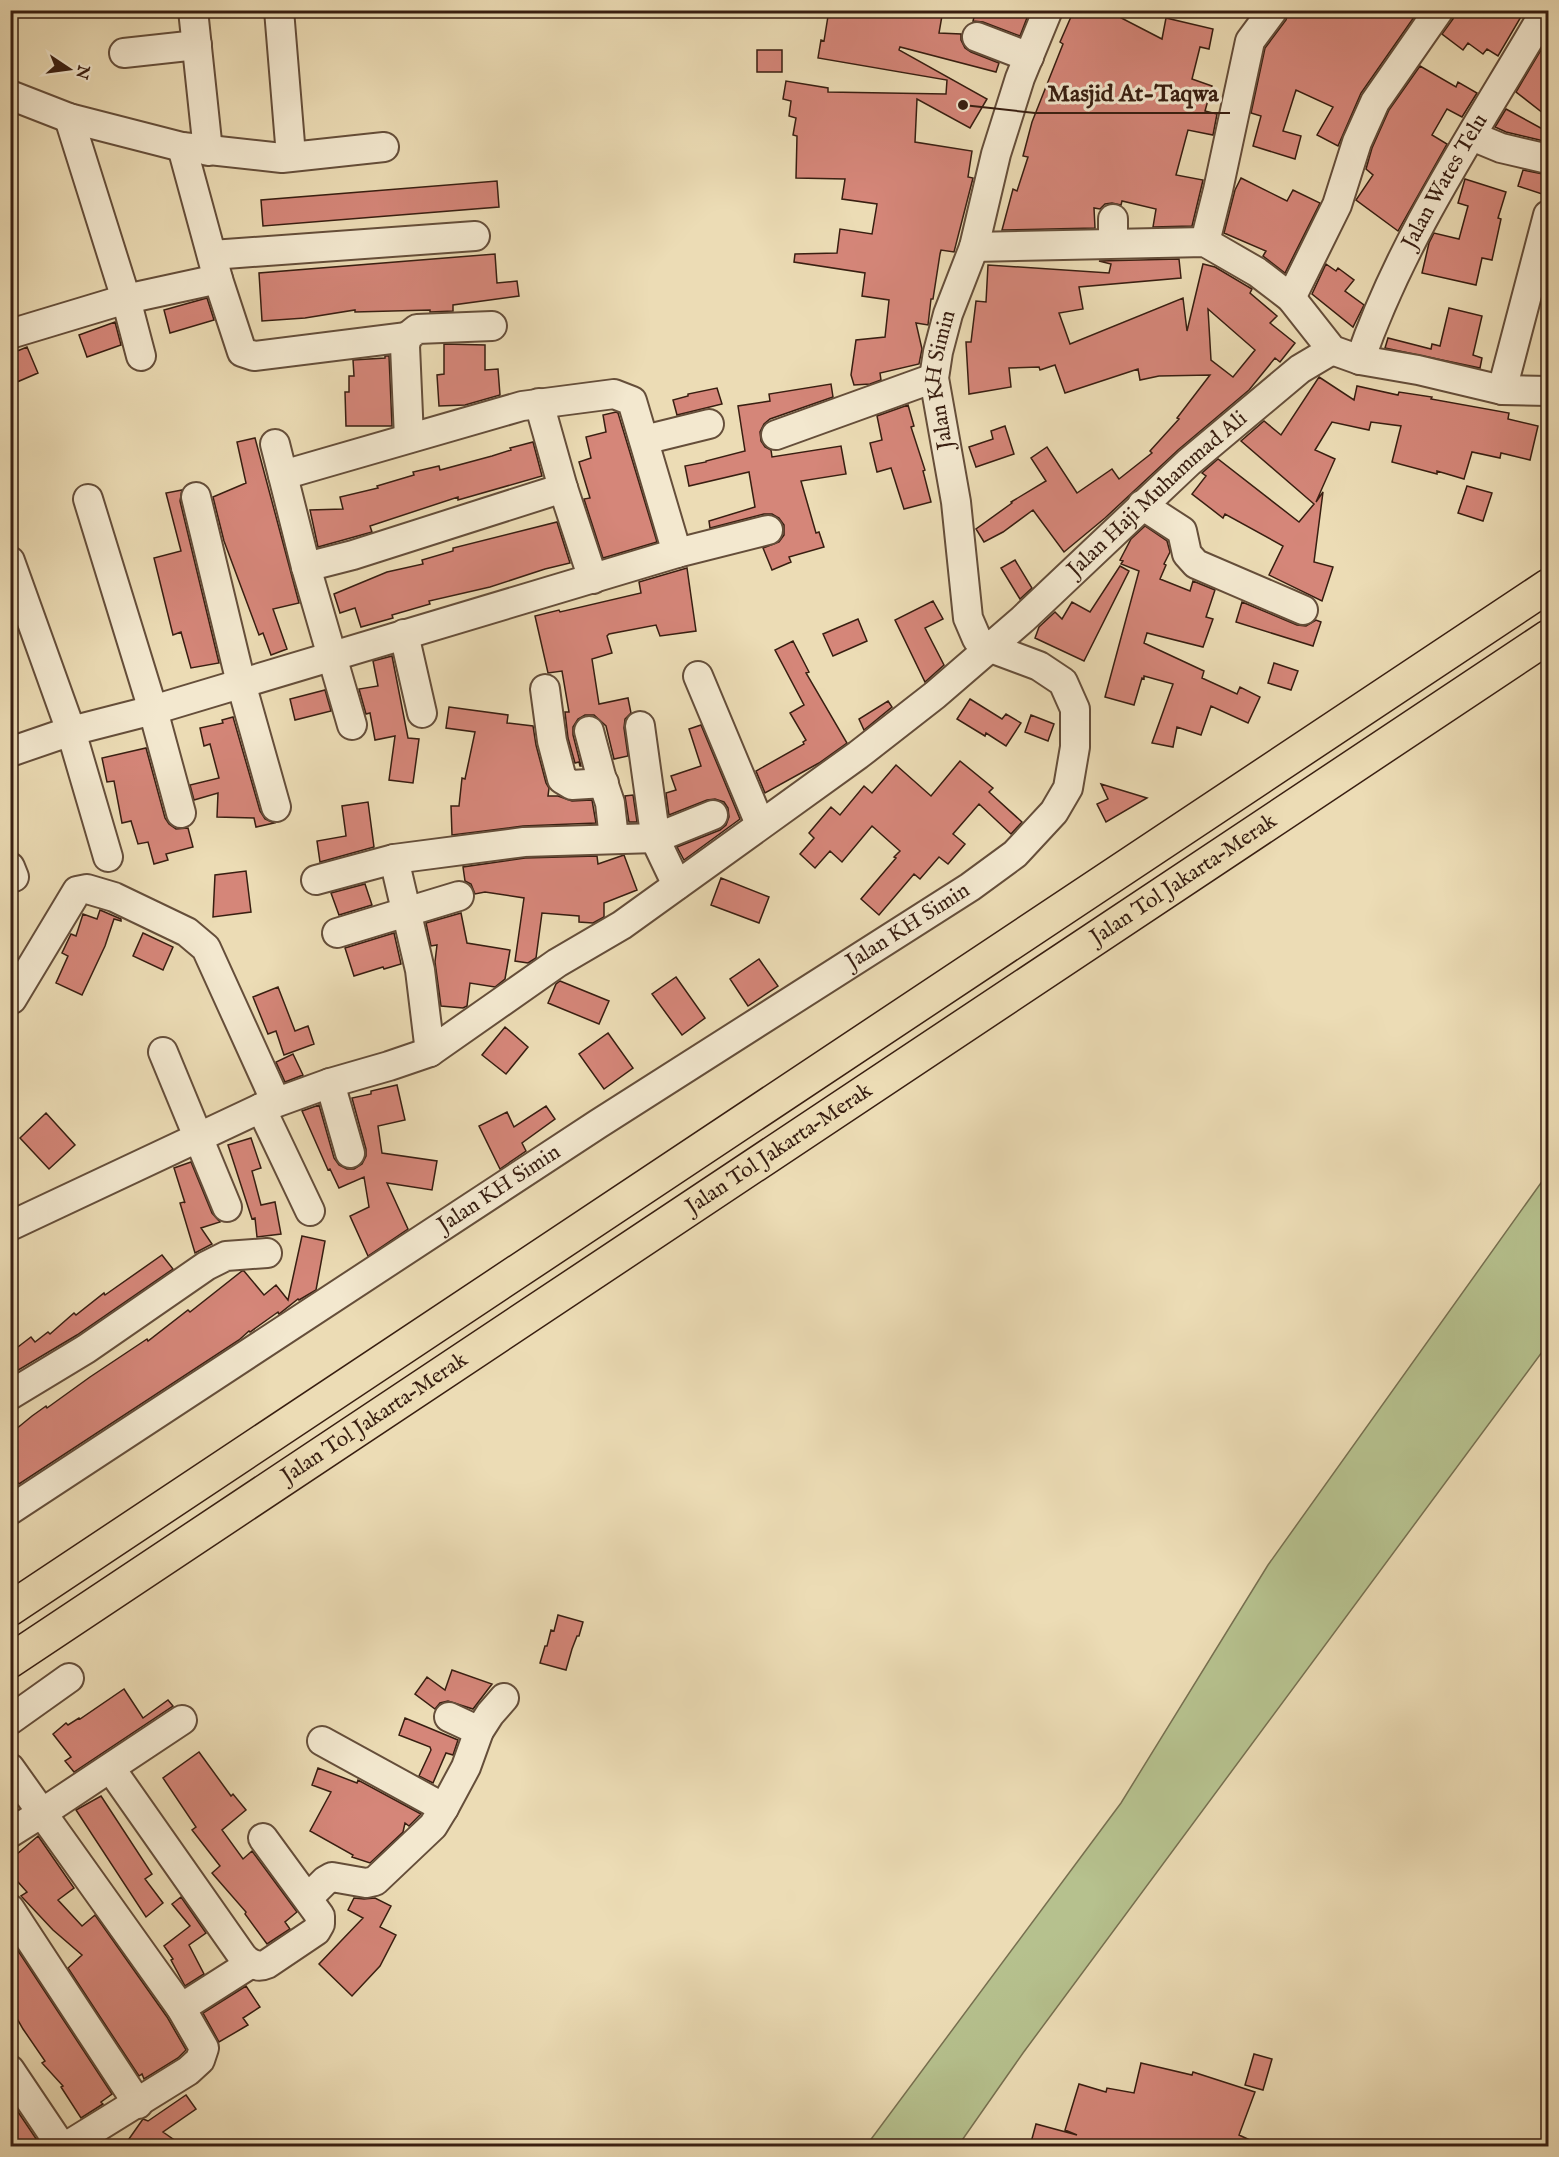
<svg xmlns="http://www.w3.org/2000/svg" width="1559" height="2157" font-family="'IM FELL English',serif">
  <style>
    .green { fill: #b6c18e; stroke: #777050; stroke-width: 1.5 }
    .building { fill: #d58679; stroke: #381e11; stroke-width: 1.5; fill-rule: evenodd }
    .lines { fill: none; stroke-linecap: round; stroke-linejoin: round }
    .minor-casing { stroke: #654e3a; stroke-width: 32 }
    .highway-casing { stroke: #381e11; stroke-width: 36 }
    .minor { stroke: #f3e8cf; stroke-width: 28 }
    .highway { stroke: #ecdcb5; stroke-width: 33 }
    .labels { text-anchor: middle; dominant-baseline: central; stroke-width: 6; stroke-linejoin: round; paint-order: stroke }
    .street-label { font-size: 22px; fill: #381e11; stroke: #f3e8cf }
    .leader { fill: none; stroke: #381e11; stroke-width: 2 }
    .callout-dot { fill: #381e11; stroke: #f3e8cf; stroke-width: 2 }
    .callout-label { font-size: 24px; text-anchor: middle; font-weight: bold; fill: #381e11; stroke: #f3e8cf; stroke-width: 6; stroke-linejoin: round; paint-order: stroke }
  </style>
  <rect width="100%" height="100%" fill="#ecdcb5"/>
  <filter id="stains"><feTurbulence type="fractalNoise" baseFrequency=".00333" numOctaves="4"/><feColorMatrix values="0 0 0 0 .2 0 0 0 0 .09 0 0 0 0 .02 0 0 0 .5 -.17"/></filter>
  <radialGradient id="worn" r=".72"><stop offset=".6" stop-color="#630" stop-opacity="0"/><stop offset="1" stop-color="#630" stop-opacity=".3"/></radialGradient>
  <path class="green" d="M1548,1173V1344L1023,2053L958,2146H866L1121,1803L1268,1565Z"/>
  <path class="building" d="M829,10H943L939,33L961,34V40L965,48L971,52L999,63L996,72L900,47L899,50L987,99L970,128L917,99L915,142L972,151L968,177L973,178L954,252L941,250L940,254L933,299H931L928,325L916,323L922,349L919,364L880,373L881,380L870,384L854,385L851,375L856,340L885,337L889,300L862,296L865,273L794,262L795,254L837,253L840,229L872,234L877,204L842,199L845,179L796,178L797,136L793,135L796,118L789,116L791,101L783,99L786,81L828,88V92L946,94L947,80L818,58L821,40L824,41Z
    M976,10H1030L1020,36L983,22L973,21Z
    M1074,10H1106L1162,39L1166,18L1213,29L1209,49L1200,47L1192,79L1212,86L1205,111L1217,114L1213,135L1188,130L1176,175L1203,180L1192,226L1153,227L1156,209L1122,201L1121,205L1112,203L1105,204L1100,209L1094,208L1095,228L1002,230L1013,189L1017,191L1028,157L1023,156L1032,122L1063,44L1060,42Z
    M1289,10H1419L1361,93L1338,146L1317,135L1333,107L1296,90L1283,131L1301,136L1295,159L1253,146L1261,116L1251,113L1265,48L1286,20Z
    M1455,10H1525L1498,56L1487,49L1483,54L1468,43L1463,50L1442,34L1453,19Z
    M1548,38V117L1516,92Z
    M757,50H782V72H757Z
    M1420,66L1456,87L1458,82L1477,93L1462,117L1447,109L1432,135L1447,144L1398,231L1356,200L1373,175L1366,169L1372,148L1389,110Z
    M1506,109L1548,132V142L1506,132L1495,127Z
    M1523,170L1548,175V196L1518,186Z
    M1241,178L1287,201L1293,190L1320,203L1285,273L1263,256L1266,251L1224,233L1235,190Z
    M1465,179L1506,192L1498,218L1501,219L1492,260L1482,258L1476,285L1422,273L1429,243L1434,233L1459,239L1468,206L1458,203Z
    M497,181L499,207L263,226L261,200Z
    M495,254L497,283L517,281L519,296L453,305V311L430,312V310L355,312V310L305,318L262,321L259,273Z
    M1179,259L1181,278L1079,287L1083,309L1059,313L1070,344L1183,298L1187,331L1203,264L1215,267L1252,289L1250,293L1277,316L1270,323L1295,343L1280,362L1275,358L1249,390L1178,450L1105,518L1064,552L1033,510L1003,532L984,542L976,529L1012,503L1011,502L1046,481L1031,458L1047,447L1077,493L1112,469L1119,479L1152,453L1150,451L1179,419L1177,418L1210,375L1159,376L1140,380L1138,369L1065,393L1055,365L1040,370L1039,367L1009,368L1011,387L969,394L966,342H971L976,301L986,302L988,265L1109,273L1111,264L1099,261ZM1208,309L1255,350L1233,377L1211,360Z
    M1326,264L1336,271L1338,268L1354,280L1345,291L1364,305L1353,327L1312,294Z
    M207,298L214,320L170,333L164,310Z
    M1449,308L1482,316L1473,355L1482,358L1480,368L1385,348L1388,338L1431,349L1432,344L1440,346Z
    M115,322L121,345L87,357L79,335Z
    M444,344L485,345V370L498,369L500,395L465,405L439,406L437,375L444,374Z
    M27,347L38,373L10,385V354Z
    M385,356H389L392,426H346L345,392H349V376H354L353,360L385,358Z
    M1319,377L1354,400L1357,386L1398,395L1399,392L1432,397L1431,399L1509,413L1508,419L1538,426L1530,460L1501,453L1500,458L1472,452L1464,479L1437,471V474L1392,462L1401,426L1371,422L1369,430L1332,422L1315,450L1335,459L1316,502L1323,492L1314,562L1333,567L1322,601L1269,575L1283,546L1225,514L1223,518L1192,494L1206,476L1202,473L1218,459L1299,522L1314,504L1241,441L1264,421L1281,435Z
    M831,384L833,397L770,419L764,424L760,432L761,441L765,447L771,450L772,457L841,446L846,474L801,481L816,533L819,532L824,547L789,557L791,562L772,570L763,548L779,542L784,535V525L779,518L772,514H764L710,528L709,521L755,507L749,472L689,486L685,466L706,462V461L745,451L738,406L770,401L769,394Z
    M717,388L722,404L677,415L673,400L688,396V394Z
    M908,405L914,426L911,427L925,470L923,471L931,502L904,509L891,468L877,472L870,443L882,440L877,416Z
    M616,412L618,413L657,542L603,558L584,499L590,498L579,462L591,458L586,437L606,432L603,415Z
    M1005,426L1014,454L976,467L969,447L993,439L991,431Z
    M255,438L299,603L273,609L287,649L271,655L263,633L259,635L224,541L213,497L246,483L237,442Z
    M533,442L542,476L458,500V497L370,526L372,532L318,547L310,510L343,509L340,497L378,488L377,486L414,475L413,472L439,466L440,470L492,456L511,450L510,448Z
    M1467,486L1492,493L1483,521L1458,513Z
    M182,490L180,501L219,663L191,668L181,632L173,635L154,558L181,551L166,493Z
    M557,522L570,563L545,569L490,587L429,601L430,604L392,615L393,618L361,627L355,608L340,613L334,594L387,572L423,564L422,560L453,551V548Z
    M1145,526L1167,541L1170,552L1164,564L1166,565L1160,579L1190,591L1193,581L1215,590L1206,617L1213,619L1203,647L1147,633L1144,643L1204,671L1202,678L1237,694L1240,687L1260,697L1248,723L1211,706L1201,735L1177,727L1173,747L1152,743L1173,684L1144,676V679L1142,678L1134,705L1105,697L1139,571L1121,564L1123,561L1120,560L1131,539Z
    M1015,560L1032,588L1020,599L1001,568Z
    M1120,566L1129,571L1084,661L1035,638L1039,627L1055,612L1062,619L1072,602L1090,612Z
    M687,568L696,631L660,636L656,625L609,634L607,636L612,653L592,659L599,704L628,698L631,713L625,719L624,728L628,756L614,759L606,726L594,715H585L578,719L573,727V735L581,766H580L579,762L575,763L568,738L565,712H569L562,671L548,673L535,616L559,610L560,612L641,593L639,582Z
    M933,601L943,619L925,628L944,665L925,682L895,620Z
    M1242,602L1297,625L1306,626L1316,620L1321,622L1313,646L1236,622Z
    M858,619L867,641L833,656L823,634Z
    M793,641L809,672L806,673L847,743L819,763L765,793L756,771L804,744L803,742L806,740L790,713L804,705L775,650Z
    M392,656L408,738L419,739L413,783L389,780L395,736L375,740L370,713L366,714L359,689L378,686L373,661Z
    M1274,663L1298,671L1291,690L1268,683Z
    M325,690L331,711L295,720L290,699Z
    M970,699L1002,719L1006,714L1021,723L1006,746L986,733L985,736L957,719Z
    M888,701L892,707L864,730L859,719Z
    M449,707L508,715L507,723L533,726L536,745L546,783L549,788L548,796H558L572,801L592,800L596,823L523,826L452,835L451,806H459L462,778L465,779L475,732L446,728Z
    M1031,715L1054,724L1048,741L1025,732Z
    M233,717L260,811L265,819L274,823L256,827L254,818L217,817L218,793L194,800L190,785L219,778L210,744L204,746L200,728L223,723L222,720Z
    M701,725L740,819L684,860L677,847L720,830L726,825L729,817L728,808L724,802L715,799L707,800L669,815L666,793L676,790L671,776L701,766L689,729Z
    M146,748L165,818L169,824L176,829L188,828L193,847L166,854L168,860L154,864L148,842L138,844L131,821L122,823L114,781L107,782L102,758Z
    M960,761L993,788L989,792L1022,822L1011,834L979,804L953,834L965,844L948,864L939,857L920,879L914,874L879,915L861,899L896,858L894,857L900,851L872,826L842,862L830,851L815,868L800,854L814,838L809,833L831,807L840,815L864,786L872,793L896,765L931,796Z
    M1101,784L1147,798L1106,822L1097,804L1108,799Z
    M633,795L637,822H629L625,796Z
    M368,802L374,847L320,862L317,841L346,836L342,806Z
    M624,855L637,890L604,903V917L593,923L579,922V916L542,913L536,958L528,963L515,961L524,898L485,892L475,894L471,884L465,881L463,867L525,858L597,856L598,864Z
    M246,871L251,912L213,917L215,875Z
    M721,878L769,897L759,923L711,905Z
    M365,884L372,905L339,915L331,893Z
    M100,910L121,919V921L114,919L105,946L82,995L56,983L68,956L62,953L71,934L76,936L83,914L97,919Z
    M461,913L467,943L510,950L505,979L495,987L470,983L467,1006L463,1008L441,1006L435,962L437,945L431,946L426,923Z
    M143,933L173,947L163,970L133,956Z
    M394,933L401,964L384,969L383,967L354,976L345,948Z
    M759,959L778,986L748,1006L730,979Z
    M676,977L705,1018L682,1035L652,994Z
    M560,981L609,1001L599,1024L548,1003L556,984Z
    M278,987L295,1031L308,1026L314,1044L284,1055L276,1031L268,1034L253,997Z
    M505,1027L528,1047L506,1074L482,1055Z
    M608,1033L633,1068L604,1089L579,1054Z
    M293,1054L303,1075L285,1082L276,1062Z
    M397,1085L405,1120L378,1126L382,1153L437,1161L432,1190L387,1183L408,1229L368,1256L350,1216L369,1207L364,1177L339,1188L330,1169L328,1170L302,1111L319,1105L334,1158L339,1165L347,1169H354L362,1164L366,1156V1149L352,1098L371,1094V1091Z
    M546,1106L555,1119L522,1143L526,1151L500,1169L479,1126L507,1112L514,1127Z
    M46,1113L75,1145L49,1169L20,1138Z
    M251,1138L261,1168L252,1171L261,1205L275,1202L281,1234L257,1237L255,1218L252,1219L228,1145Z
    M191,1162L212,1213L220,1222L201,1228L212,1244L195,1253L180,1203L184,1202L185,1203L174,1168Z
    M302,1236L325,1241L316,1290L299,1300L298,1299L279,1314L278,1312L250,1332L249,1331L239,1340L19,1484L10,1473V1434L32,1416L46,1406L47,1408L90,1377L147,1339L148,1341L188,1310L190,1312L242,1271H244L264,1295L276,1285L288,1300Z
    M162,1255L173,1269L77,1335L10,1375V1353L31,1337L35,1342L48,1332L50,1334L74,1313L76,1315L104,1293L105,1295Z
    M558,1615L583,1622L579,1636H577L572,1649L566,1670L540,1663L545,1646H547L551,1630L554,1631Z
    M452,1670L492,1684L473,1709L448,1701L440,1703L435,1709L415,1694L427,1677L445,1690Z
    M124,1689L143,1718L168,1700L173,1706L74,1772L65,1761L71,1757L53,1734L66,1723L68,1725L79,1718L80,1719Z
    M405,1718L458,1740L453,1755L446,1753L433,1783L419,1776L431,1750L430,1747L399,1735Z
    M199,1752L231,1796L233,1794L246,1810L222,1830L243,1859L252,1851L297,1912L285,1922L290,1929L267,1944L245,1914L246,1912L212,1873L220,1866L192,1830L196,1827L163,1778Z
    M318,1768L357,1783L358,1780L421,1814L409,1826L405,1823L403,1832L370,1863L352,1857L353,1855L310,1831L331,1792L312,1785Z
    M101,1796L152,1874L145,1879L163,1903L146,1917L76,1810Z
    M38,1836L74,1888L58,1900L82,1926L95,1915L167,2017L186,2050L178,2058L144,2079L142,2074L139,2076L68,1968L82,1955L53,1930L21,1896L27,1892L10,1873V1860Z
    M181,1897L206,1933L189,1945L204,1974L185,1986L171,1960L173,1959L164,1946L190,1926L172,1904Z
    M354,1898L364,1899L375,1898L391,1906L380,1927L396,1935L380,1966L352,1996L319,1964L363,1918L348,1910Z
    M11,1940L112,2094L101,2102L103,2104L81,2118L61,2087L63,2086L42,2063L45,2061L23,2029L10,2006Z
    M246,1986L260,2007L243,2018L248,2025L219,2042L203,2013Z
    M1254,2054L1272,2059L1263,2090L1245,2085Z
    M1141,2063L1192,2075L1193,2072L1255,2092L1239,2135L1263,2146H1108L1102,2144L1101,2146H1030L1036,2124L1077,2135L1065,2130L1079,2084L1106,2092L1107,2088L1134,2093Z
    M186,2095L196,2109L163,2132L183,2146H124L143,2119L148,2121Z
    M10,2100L41,2146H10Z"/>
  <g class="lines">
    <defs>
      <g id="minor">
        <path d="M193,10L208,151"/>
        <path d="M279,10L291,156"/>
        <path d="M977,37L1029,57"/>
        <path d="M124,53L197,45"/>
        <path d="M10,95L69,118L182,147L282,158L384,147"/>
        <path d="M69,118L126,299L141,356"/>
        <path d="M1472,136L1501,148L1548,159"/>
        <path d="M182,147L218,279L242,352L254,356L407,337"/>
        <path d="M1113,219V243"/>
        <path d="M1205,242L1218,190L1250,41L1273,10"/>
        <path d="M974,247L1205,242L1257,272L1291,298L1332,350L1360,360L1418,370L1502,390L1548,391"/>
        <path d="M212,255L475,236"/>
        <path d="M1291,298L1337,205L1357,142L1375,102L1439,10"/>
        <path d="M10,334L126,299L218,279"/>
        <path id="s1" d="M1360,360C1403,235 1480,124 1546,10"/>
        <path d="M1502,390L1548,215"/>
        <path d="M539,403L563,488L593,579"/>
        <path d="M776,435L934,378"/>
        <path d="M409,438L405,346L407,337L417,329L492,326"/>
        <path d="M644,440L709,424"/>
        <path d="M275,444L306,567"/>
        <path d="M283,475L522,406L614,394L632,401L677,553"/>
        <path d="M196,497L241,683L276,807"/>
        <path d="M88,499L153,710L181,813"/>
        <path d="M1142,505L1182,531L1187,554L1196,564L1303,610"/>
        <path d="M10,561L71,731L153,710L677,553L768,530"/>
        <path d="M404,634L422,713"/>
        <path d="M698,676L760,824"/>
        <path d="M545,689L552,741L562,779L572,785L604,783"/>
        <path d="M352,725L306,567L353,555L563,488"/>
        <path d="M640,726L656,841L677,885"/>
        <path d="M589,731L601,776L610,803L614,839"/>
        <path d="M10,752L71,731L108,857"/>
        <path d="M394,859L420,970L430,1052"/>
        <path d="M10,867L14,877"/>
        <path d="M316,880L394,859L524,842L656,838L713,815"/>
        <path d="M337,933L459,896"/>
        <path d="M12,999L77,891L87,889L114,897L187,932L206,948L276,1102"/>
        <path d="M163,1052L227,1207"/>
        <path d="M330,1083L350,1153"/>
        <path d="M261,1108L310,1211"/>
        <path id="s2" d="M10,1226L261,1108L330,1083L389,1066L430,1052L557,963L622,925L858,755L935,695L1023,619L1189,462L1300,369L1332,350"/>
        <path d="M10,1395L86,1349L206,1266L226,1256L267,1253"/>
        <path id="s3" d="M10,1510L598,1124L970,887L1015,854L1054,812L1068,788L1075,747V709L1063,682L1039,666L988,647L977,639L968,618L956,502L934,378L938,352L948,314L974,247L996,154L1020,78L1048,10"/>
        <path d="M449,1717L479,1731"/>
        <path d="M10,1720L69,1678"/>
        <path d="M322,1741L444,1808L466,1767L479,1731L490,1714L504,1698"/>
        <path d="M10,1768L42,1813L182,1720"/>
        <path d="M111,1769L243,1957C250,1964 258,1968 267,1964L316,1931L320,1924V1916L263,1838"/>
        <path d="M10,1833L42,1813L181,2008L204,2048L200,2060L188,2071L67,2146"/>
        <path d="M308,1898L325,1881L332,1877L366,1883L375,1881L433,1826L444,1808"/>
        <path d="M10,1909L138,2104"/>
        <path d="M181,2008L250,1964"/>
        <path d="M10,2070L61,2146"/>
      </g>
      <g id="highway">
        <path d="M10,1609L1548,586"/>
        <path id="s4" d="M10,1661L1548,637"/>
      </g>
    </defs>
    <use href="#minor" class="minor-casing"/>
    <use href="#highway" class="highway-casing"/>
    <use href="#minor" class="minor"/>
    <use href="#highway" class="highway"/>
  </g>
  <g class="labels">
    <g class="street-label">
      <text stroke="none"><textPath href="#s1" startOffset="198">Jalan Wates Telu</textPath></text>
      <text stroke="none"><textPath href="#s3" startOffset="1755">Jalan KH Simin</textPath></text>
      <text stroke="none"><textPath href="#s2" startOffset="1374">Jalan Haji Muhammad Ali</textPath></text>
      <text stroke="none"><textPath href="#s4" startOffset="1410">Jalan Tol Jakarta–Merak</textPath></text>
      <text stroke="none"><textPath href="#s3" startOffset="1071">Jalan KH Simin</textPath></text>
      <text stroke="none"><textPath href="#s4" startOffset="924">Jalan Tol Jakarta–Merak</textPath></text>
      <text stroke="none"><textPath href="#s3" startOffset="585">Jalan KH Simin</textPath></text>
      <text stroke="none"><textPath href="#s4" startOffset="438">Jalan Tol Jakarta–Merak</textPath></text>
    </g>
  </g>
  <path class="leader" d="M963 105L1035 113H1230"/>
  <circle class="callout-dot" cx="963" cy="105" r="6"/>
  <g class="callout-label">
    <text x="1133" y="101">Masjid At-Taqwa</text>
  </g>
  <rect width="1559" height="2157" fill="none" stroke="#ecdcb5" stroke-width="36"/>
  <rect x="12" y="12" width="1535" height="2133" fill="none" stroke="#381e11" stroke-width="3"/>
  <rect x="18" y="18" width="1523" height="2121" fill="none" stroke="#381e11" stroke-width="1.5"/>
  <g transform="translate(69 69) rotate(103)" stroke="#f3e8cf" stroke-width="4.5" paint-order="stroke">
  <path d="M0-4.5L10 22L0 15L-10 22Z" fill="#381e11"/>
  <text y="-9" font-size="16" font-weight="bold" text-anchor="middle" fill="#381e11">N</text>
  </g>
  <rect width="100%" height="100%" filter="url(#stains)"/>
  <rect width="100%" height="100%" fill="url(#worn)"/>
</svg>
